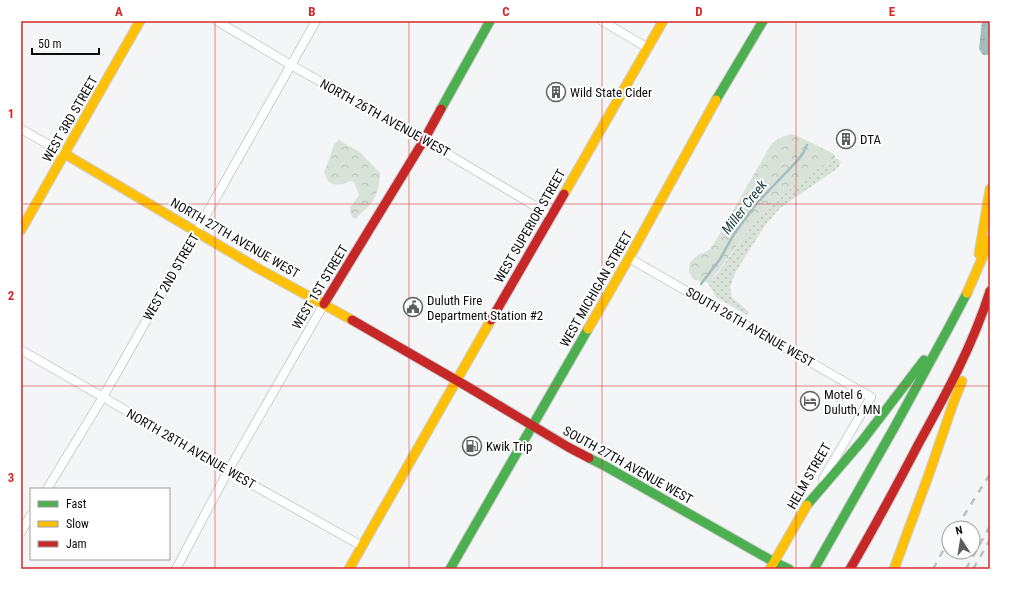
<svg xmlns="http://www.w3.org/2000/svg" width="1011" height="590" font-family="'Roboto Condensed',sans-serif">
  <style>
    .grass { fill: url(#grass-dots) }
    .forest { fill: url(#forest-crowns) }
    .water { fill: url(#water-ripples) }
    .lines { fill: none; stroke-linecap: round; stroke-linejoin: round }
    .stream { stroke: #a3bdbe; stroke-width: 2.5 }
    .street-casing { stroke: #ceced0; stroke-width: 10 }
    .fast-casing { stroke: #ceced0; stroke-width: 11 }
    .slow-casing { stroke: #ceced0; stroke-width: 11 }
    .jam-casing { stroke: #ceced0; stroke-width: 11 }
    .street { stroke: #fdfefe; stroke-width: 8 }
    .fast { stroke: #4caf50; stroke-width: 9 }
    .slow { stroke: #ffc107; stroke-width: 9 }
    .jam { stroke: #c62828; stroke-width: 9 }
    .rail { stroke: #c0c0c0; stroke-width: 2.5; stroke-dasharray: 7 7; stroke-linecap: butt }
    .grid { fill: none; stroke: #d62828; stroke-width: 1; stroke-opacity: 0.55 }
    .labels { text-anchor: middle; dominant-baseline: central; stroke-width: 4; stroke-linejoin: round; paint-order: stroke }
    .poi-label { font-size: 13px; fill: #0b0c0d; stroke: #fff; text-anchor: start }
    .street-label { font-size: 13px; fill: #0b0c0d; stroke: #fff }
    .water-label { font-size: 14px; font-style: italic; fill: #13393a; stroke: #fff }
    .neatline { fill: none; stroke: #d62828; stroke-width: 1.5 }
    .grid-label { font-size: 13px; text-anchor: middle; font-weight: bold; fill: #d62828 }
  </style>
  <defs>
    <pattern id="grass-dots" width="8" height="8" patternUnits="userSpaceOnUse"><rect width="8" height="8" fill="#d8e2d9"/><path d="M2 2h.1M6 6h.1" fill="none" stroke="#b8c1b9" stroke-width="1.8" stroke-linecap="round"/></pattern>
    <pattern id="forest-crowns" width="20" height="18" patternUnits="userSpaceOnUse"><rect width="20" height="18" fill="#d8e2d9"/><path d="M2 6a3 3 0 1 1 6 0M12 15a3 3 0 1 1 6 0" fill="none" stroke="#b8c1b9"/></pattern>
    <pattern id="water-ripples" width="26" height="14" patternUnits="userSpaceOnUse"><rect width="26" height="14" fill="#a3bdbe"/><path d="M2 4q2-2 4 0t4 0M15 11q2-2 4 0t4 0" fill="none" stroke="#8ba1a2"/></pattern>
  </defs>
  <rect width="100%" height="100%" fill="#f4f5f6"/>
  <path class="grass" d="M836,159H838L841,162L838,168L780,208L764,227L735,273L730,288L732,297L749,312L748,314L747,315L716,297L713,291L707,282L712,279L717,274L751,227L769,207L797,183L817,169Z"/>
  <path class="forest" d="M791,134L800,137L834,154L836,159L817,169L797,183L769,207L751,227L712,279L707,282L694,280L689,272L690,262L699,254L704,253L710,249L716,240L772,143L782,137Z
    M339,140L347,145L360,152L380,173C380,183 378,193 372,202C368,208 361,212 356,219L352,217L350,212V207L352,205L359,195L355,184L352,181C338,185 329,189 324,172L328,163L334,144Z"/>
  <path class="water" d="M982,21H990V55H983L979,49Z"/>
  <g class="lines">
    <path class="stream" d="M701,284L720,259L734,234L757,203L799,159L803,153L807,145"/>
    <defs>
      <path id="street" d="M217,21L291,65L424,140L552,216
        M602,21L648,48
        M21,129L65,154
        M629,258L871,397L823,479
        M21,350L103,397L228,471L362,546
        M47,489L103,397L316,21
        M21,532L31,515
        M176,569L228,471L324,304"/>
      <path id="fast" d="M716,100L763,21
        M441,109L490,21
        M589,458L605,466L774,562L789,569
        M807,505L862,441L924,360
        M450,569L588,329
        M814,569L894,428L948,329L967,293"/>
      <path id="slow" d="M65,154L259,269L352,320
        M564,194L663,21
        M21,230L140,21
        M979,254L990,189
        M967,293L990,240
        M588,329L629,258L716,100
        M349,569L491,320
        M770,569L807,505
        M894,569L929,474L954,401L962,381"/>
      <path id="jam" d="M324,304L424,140L441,109
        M352,320L468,387L568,447L589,458
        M491,320L564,194
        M850,569C874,528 897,485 919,443C946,394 973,345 990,291"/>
    </defs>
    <use href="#street" class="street-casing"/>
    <use href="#fast" class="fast-casing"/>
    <use href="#slow" class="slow-casing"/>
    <use href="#jam" class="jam-casing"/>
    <use href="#street" class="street"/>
    <use href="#fast" class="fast"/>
    <use href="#slow" class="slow"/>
    <use href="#jam" class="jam"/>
    <path class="rail" d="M956,528L990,474
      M933,569L949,540
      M966,569L990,526
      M973,569L990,540"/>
  </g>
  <path class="grid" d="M215,21V569M409,21V569M602,21V569M796,21V569M21,204H990M21,386H990"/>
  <defs>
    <symbol id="building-ring" viewBox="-11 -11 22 22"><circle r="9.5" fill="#fff" stroke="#5d5e5f" stroke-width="1.5"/><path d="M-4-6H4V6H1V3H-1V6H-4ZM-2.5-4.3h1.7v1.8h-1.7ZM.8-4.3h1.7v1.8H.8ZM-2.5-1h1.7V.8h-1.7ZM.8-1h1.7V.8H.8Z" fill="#5d5e5f"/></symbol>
    <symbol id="civic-ring" viewBox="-11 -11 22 22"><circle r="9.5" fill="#fff" stroke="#5d5e5f" stroke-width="1.5"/><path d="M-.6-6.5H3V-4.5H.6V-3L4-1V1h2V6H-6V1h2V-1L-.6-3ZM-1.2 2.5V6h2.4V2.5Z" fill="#5d5e5f"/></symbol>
    <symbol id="hotel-ring" viewBox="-11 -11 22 22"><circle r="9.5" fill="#fff" stroke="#5d5e5f" stroke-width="1.5"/><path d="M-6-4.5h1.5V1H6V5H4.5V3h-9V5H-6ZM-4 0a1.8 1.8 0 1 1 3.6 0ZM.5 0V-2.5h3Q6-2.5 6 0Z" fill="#5d5e5f"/></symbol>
    <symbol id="fuel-ring" viewBox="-11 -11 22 22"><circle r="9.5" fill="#fff" stroke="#5d5e5f" stroke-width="1.5"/><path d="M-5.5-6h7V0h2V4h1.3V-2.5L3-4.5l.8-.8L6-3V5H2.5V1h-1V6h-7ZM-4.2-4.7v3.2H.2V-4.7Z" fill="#5d5e5f"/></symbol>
  </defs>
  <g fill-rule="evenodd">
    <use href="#building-ring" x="545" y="81" width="22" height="22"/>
    <use href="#building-ring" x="835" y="128" width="22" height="22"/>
    <use href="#civic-ring" x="402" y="296" width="22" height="22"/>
    <use href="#hotel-ring" x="799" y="390" width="22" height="22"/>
    <use href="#fuel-ring" x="461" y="435" width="22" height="22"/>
  </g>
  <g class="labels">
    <g class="poi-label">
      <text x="570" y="92">Wild State Cider</text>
      <text x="860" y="139">DTA</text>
      <text x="427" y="300">Duluth Fire<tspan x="427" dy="15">Department Station #2</tspan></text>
      <text x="824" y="394">Motel 6<tspan x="824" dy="15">Duluth, MN</tspan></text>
      <text x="486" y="446">Kwik Trip</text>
    </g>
    <g class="street-label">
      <text transform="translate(385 118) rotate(29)">NORTH 26TH AVENUE WEST</text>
      <text transform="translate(70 119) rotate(-60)">WEST 3RD STREET</text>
      <text transform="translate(530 226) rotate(-60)">WEST SUPERIOR STREET</text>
      <text transform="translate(235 238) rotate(30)">NORTH 27TH AVENUE WEST</text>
      <text transform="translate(171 277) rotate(-60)">WEST 2ND STREET</text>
      <text transform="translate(320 287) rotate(-59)">WEST 1ST STREET</text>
      <text transform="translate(596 289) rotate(-60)">WEST MICHIGAN STREET</text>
      <text transform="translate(750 327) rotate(30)">SOUTH 26TH AVENUE WEST</text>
      <text transform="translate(191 449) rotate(30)">NORTH 28TH AVENUE WEST</text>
      <text transform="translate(628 465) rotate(29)">SOUTH 27TH AVENUE WEST</text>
      <text transform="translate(809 476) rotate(-60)">HELM STREET</text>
    </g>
    <g class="water-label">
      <text transform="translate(744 207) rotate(-52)">Miller Creek</text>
    </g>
  </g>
  <rect width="1011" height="590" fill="none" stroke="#ffffff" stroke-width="44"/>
  <rect x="30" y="488" width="140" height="72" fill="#ffffff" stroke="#9d9e9e"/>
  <rect x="38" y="501" width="20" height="6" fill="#4caf50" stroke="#9d9e9e"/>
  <text x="66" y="508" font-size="12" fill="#0b0c0d">Fast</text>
  <rect x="38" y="521" width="20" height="6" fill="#ffc107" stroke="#9d9e9e"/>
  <text x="66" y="528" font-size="12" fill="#0b0c0d">Slow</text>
  <rect x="38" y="541" width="20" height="6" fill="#c62828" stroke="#9d9e9e"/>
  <text x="66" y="548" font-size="12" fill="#0b0c0d">Jam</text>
  <g transform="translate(961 540) rotate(348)"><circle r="19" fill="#ffffff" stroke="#9d9e9e"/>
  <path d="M0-3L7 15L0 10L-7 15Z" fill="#5d5e5f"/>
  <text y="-6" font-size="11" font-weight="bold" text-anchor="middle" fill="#0b0c0d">N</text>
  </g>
  <path d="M32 48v6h67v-6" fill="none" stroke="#0b0c0d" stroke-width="2"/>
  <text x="38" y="48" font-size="12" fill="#0b0c0d" stroke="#ffffff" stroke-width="3" paint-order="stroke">50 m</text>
  <rect x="22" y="22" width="967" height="546" class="neatline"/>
  <g class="grid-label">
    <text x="119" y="16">A</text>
    <text x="312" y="16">B</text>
    <text x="506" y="16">C</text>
    <text x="699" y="16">D</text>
    <text x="892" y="16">E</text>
    <text x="11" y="118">1</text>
    <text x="11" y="300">2</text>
    <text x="11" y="482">3</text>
  </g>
</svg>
